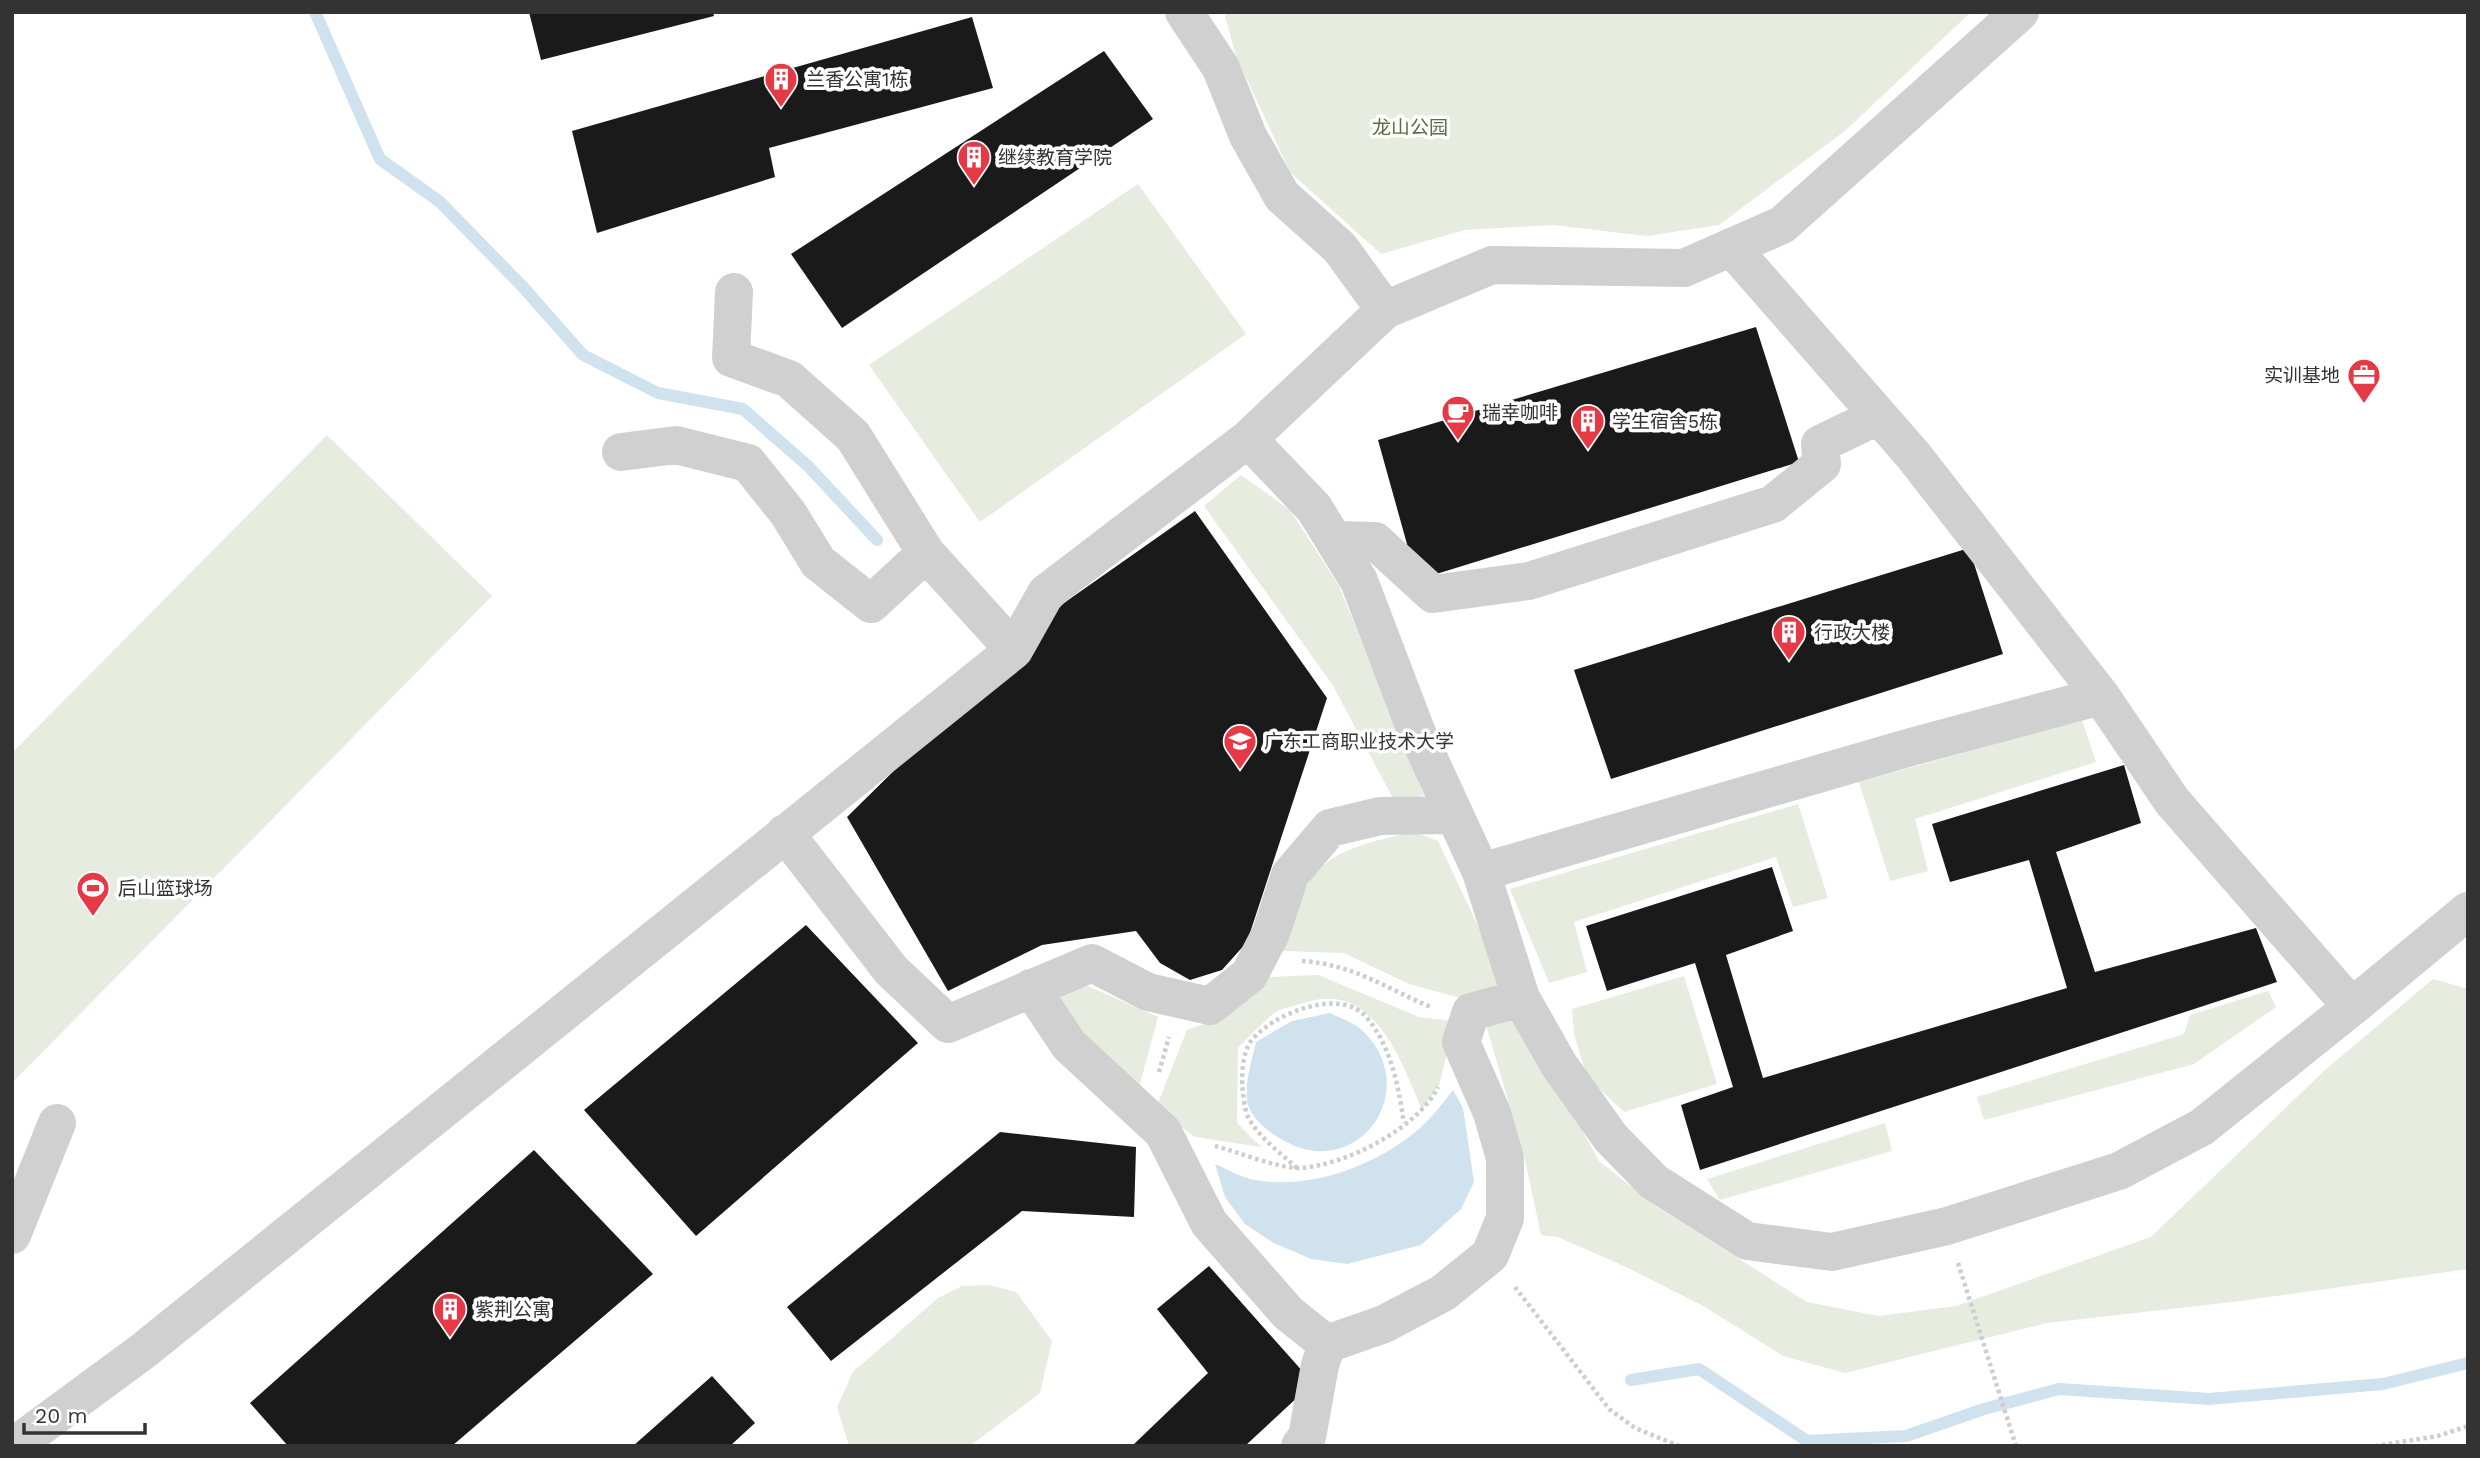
<svg xmlns="http://www.w3.org/2000/svg" width="2480" height="1458" font-family="'Work Sans','Noto Sans SC',sans-serif">
  <style>
    .green { fill: #e6ecdf }
    .water { fill: #cfe2ee }
    .lines { fill: none; stroke-linecap: round; stroke-linejoin: round }
    .stream { stroke: #cfe2ee; stroke-width: 12 }
    .building { fill: #1a1a1a }
    .path { stroke: #cdcdcd; stroke-width: 4.5; stroke-dasharray: 3.5 3.5; stroke-linecap: butt }
    .minor { stroke: #d0d0d0; stroke-width: 38 }
    .labels { text-anchor: middle; dominant-baseline: central; stroke-width: 7; stroke-linejoin: round; paint-order: stroke }
    .poi-label { font-size: 19px; fill: #333; stroke: #fff; text-anchor: start }
    .park-label { font-size: 19px; fill: #56703f; stroke: #fff }
  </style>
  <rect width="100%" height="100%" fill="#fff"/>
  <path class="green" d="M1224,12H1971L1846,130L1719,225L1647,236L1553,225L1464,230L1381,254L1290,172L1236,56Z
    M1138,184L1246,334L980,522L869,365Z
    M327,435L492,596L12,1083V753Z
    M1241,475L1290,510L1339,586L1424,795L1394,800L1332,684L1204,506Z
    M2082,720L2096,762L1915,819L1928,871L1890,881L1859,782Z
    M1798,804L1828,898L1793,907L1776,857L1574,922L1587,972L1549,983L1510,889Z
    M1414,832L1438,841L1506,986L1468,1000L1409,984L1344,953L1283,951C1307,861 1325,851 1414,832Z
    M1318,975L1419,1017L1455,1021L1439,1085L1422,1110C1401,1060 1373,979 1304,1003C1294,1006 1281,1008 1273,1014C1261,1024 1249,1037 1238,1048L1237,1123L1261,1147L1195,1137L1156,1108L1187,1030L1226,1016L1267,977Z
    M1684,976L1717,1084L1624,1112L1587,1077L1574,1034L1572,1009Z
    M2433,979L2468,989V1269L2241,1301L2047,1323L1845,1373L1783,1356L1705,1307L1626,1267L1558,1237L1541,1235L1524,1155L1486,1025L1511,1016L1556,1082L1599,1161L1657,1207L1807,1302L1879,1316L1956,1306L2151,1237L2325,1070Z
    M1081,983L1158,1017L1140,1084L1086,1043L1057,994Z
    M2268,991L2276,1007L2194,1064L1984,1120L1977,1097L2184,1034L2190,1015Z
    M1885,1123L1892,1151L1720,1200L1707,1179Z
    M989,1285L1016,1292L1052,1341L1040,1393L970,1446H849L837,1407L853,1372L938,1298L962,1286Z"/>
  <path class="water" d="M1330,1013C1340,1018 1355,1023 1363,1031C1425,1091 1355,1189 1276,1136C1265,1129 1248,1114 1247,1100C1245,1081 1252,1060 1256,1042L1292,1021Z
    M1453,1090L1463,1108L1474,1182L1461,1209L1421,1245L1347,1264L1311,1259L1274,1243L1245,1224L1225,1197L1215,1164C1227,1169 1242,1178 1255,1180C1311,1190 1379,1165 1421,1127C1433,1116 1443,1103 1453,1090Z"/>
  <g class="lines">
    <path class="stream" d="M315,12L380,159L440,202L523,287L583,355L658,393L743,409L808,466L877,540
      M1631,1380L1699,1369L1807,1441L1906,1436L1984,1409L2059,1389L2209,1399L2383,1384L2468,1363"/>
  </g>
  <path class="building" d="M529,12H713L714,16L541,60Z
    M972,17L993,88L769,148L775,177L597,233L572,131Z
    M1104,51L1153,119L842,328L791,254Z
    M1756,327L1799,462L1417,580L1378,440Z
    M1195,511L1327,698L1247,942L1222,970L1190,980L1160,963L1136,931L1042,945L948,991L847,817L1064,603Z
    M1969,548L2003,654L1611,779L1574,670Z
    M2124,765L2141,823L2056,852L2095,972L2256,928L2277,982L1700,1170L1681,1105L1733,1087L1695,963L1607,991L1586,926L1772,867L1793,931L1726,955L1763,1078L2067,988L2029,860L1950,882L1932,824Z
    M806,925L918,1043L696,1236L584,1110Z
    M1000,1132L1136,1147L1134,1217L1022,1211L831,1361L787,1307Z
    M534,1150L653,1274L452,1446H288L250,1403Z
    M1209,1266L1313,1383L1245,1446H1132L1208,1373L1157,1309Z
    M712,1376L755,1423L730,1446H633Z"/>
  <g class="lines">
    <path class="path" d="M1302,961C1353,964 1385,988 1431,1007
      M1159,1072L1169,1037
      M1215,1146C1238,1152 1277,1168 1299,1168C1345,1166 1418,1128 1438,1087
      M1297,1168C1280,1153 1260,1138 1249,1119C1245,1112 1244,1101 1243,1093C1241,1079 1242,1053 1251,1041C1272,1014 1342,985 1368,1019C1392,1049 1398,1086 1404,1123
      M1958,1263L2016,1446
      M1515,1287L1609,1409L1635,1428L1679,1446
      M2375,1446L2438,1436L2468,1426"/>
    <path class="minor" d="M1184,12L1221,68L1248,136L1282,196L1340,248L1385,310
      M1731,247L1913,455L2101,696
      M734,292L731,358L789,379L853,436L926,553L1014,650
      M1248,439L1314,508L1359,581L1417,733L1481,872L1911,747L2101,696L2172,801L2352,1007L2468,911
      M621,452L676,445L748,463L788,513L818,562L871,604L926,553
      M1334,540L1375,541L1433,594L1529,581L1773,504L1822,464L1820,444L1878,416
      M785,833L891,970L948,1024L1092,963L1148,992L1210,1006L1249,975L1271,933L1290,875L1330,828L1380,816L1454,815
      M1481,872L1521,998L1559,1065L1611,1138L1654,1182L1747,1241L1832,1252L1947,1226L2119,1171L2202,1127L2352,1007
      M1031,988L1069,1045L1163,1132L1209,1223L1288,1313L1327,1344L1384,1324L1443,1293L1490,1255L1505,1218V1158L1492,1113L1461,1042L1471,1012L1521,998
      M12,1235L57,1123
      M14,1446L143,1351L1014,650L1046,593L1248,439L1385,310L1492,265L1684,268L1782,225L2020,12
      M1300,1446L1307,1437L1320,1365L1327,1344"/>
  </g>
  <defs>
    <symbol id="building-pin" viewBox="-11 -11 22 30"><path d="M0 17L-7.5 6A9.5 9.5 0 1 1 7.5 6Z" fill="#e63946" stroke="#fff"/><path d="M-4-6H4V6H1V3H-1V6H-4ZM-2.5-4.3h1.7v1.8h-1.7ZM.8-4.3h1.7v1.8H.8ZM-2.5-1h1.7V.8h-1.7ZM.8-1h1.7V.8H.8Z" fill="#fff"/></symbol>
    <symbol id="office-pin" viewBox="-11 -11 22 30"><path d="M0 17L-7.5 6A9.5 9.5 0 1 1 7.5 6Z" fill="#e63946" stroke="#fff"/><path d="M-6-3h4V-5.5h4V-3h4V5H-6ZM-1-4.5V-3h2v-1.5ZM-6 0V1H6V0Z" fill="#fff"/></symbol>
    <symbol id="cafe-pin" viewBox="-11 -11 22 30"><path d="M0 17L-7.5 6A9.5 9.5 0 1 1 7.5 6Z" fill="#e63946" stroke="#fff"/><path d="M-5.5-4.5H6V0H3Q3 3.5 0 3.5H-2.5Q-5.5 3.5-5.5 0ZM3-3.2v2h1.7v-2ZM-6 4.5H4V6H-6Z" fill="#fff"/></symbol>
    <symbol id="university-pin" viewBox="-11 -11 22 30"><path d="M0 17L-7.5 6A9.5 9.5 0 1 1 7.5 6Z" fill="#e63946" stroke="#fff"/><path d="M0-5L7-2L0 1L-7-2ZM-4 1L0 2.5L4 1V4Q0 6-4 4Z" fill="#fff"/></symbol>
    <symbol id="stadium-pin" viewBox="-11 -11 22 30"><path d="M0 17L-7.5 6A9.5 9.5 0 1 1 7.5 6Z" fill="#e63946" stroke="#fff"/><path d="M0-5a6.5 5 0 1 0 0 10a6.5 5 0 1 0 0-10ZM-3.5-1.8h7v3.6h-7Z" fill="#fff"/></symbol>
  </defs>
  <g fill-rule="evenodd">
    <use href="#building-pin" x="762" y="60" width="38" height="52"/>
    <use href="#building-pin" x="955" y="138" width="38" height="52"/>
    <use href="#office-pin" x="2345" y="356" width="38" height="52"/>
    <use href="#cafe-pin" x="1439" y="393" width="38" height="52"/>
    <use href="#building-pin" x="1569" y="402" width="38" height="52"/>
    <use href="#building-pin" x="1770" y="613" width="38" height="52"/>
    <use href="#university-pin" x="1221" y="722" width="38" height="52"/>
    <use href="#stadium-pin" x="74" y="869" width="38" height="52"/>
    <use href="#building-pin" x="431" y="1290" width="38" height="52"/>
  </g>
  <g class="labels">
    <g class="poi-label">
      <text x="806" y="79">兰香公寓1栋</text>
      <text x="998" y="157">继续教育学院</text>
      <text x="2340" y="375" text-anchor="end">实训基地</text>
      <text x="1482" y="412">瑞幸咖啡</text>
      <text x="1612" y="421">学生宿舍5栋</text>
      <text x="1814" y="632">行政大楼</text>
      <text x="1264" y="741">广东工商职业技术大学</text>
      <text x="118" y="888">后山篮球场</text>
      <text x="475" y="1309">紫荆公寓</text>
    </g>
    <g class="park-label">
      <text x="1410" y="127">龙山公园</text>
    </g>
  </g>
  <rect width="2480" height="1458" fill="none" stroke="#333333" stroke-width="28"/>
  <path d="M24 1423v10h121v-10" fill="none" stroke="#333333" stroke-width="3.5"/>
  <text x="35" y="1423" font-size="21" fill="#333333" stroke="#ffffff" stroke-width="5" paint-order="stroke">20 m</text>
</svg>
